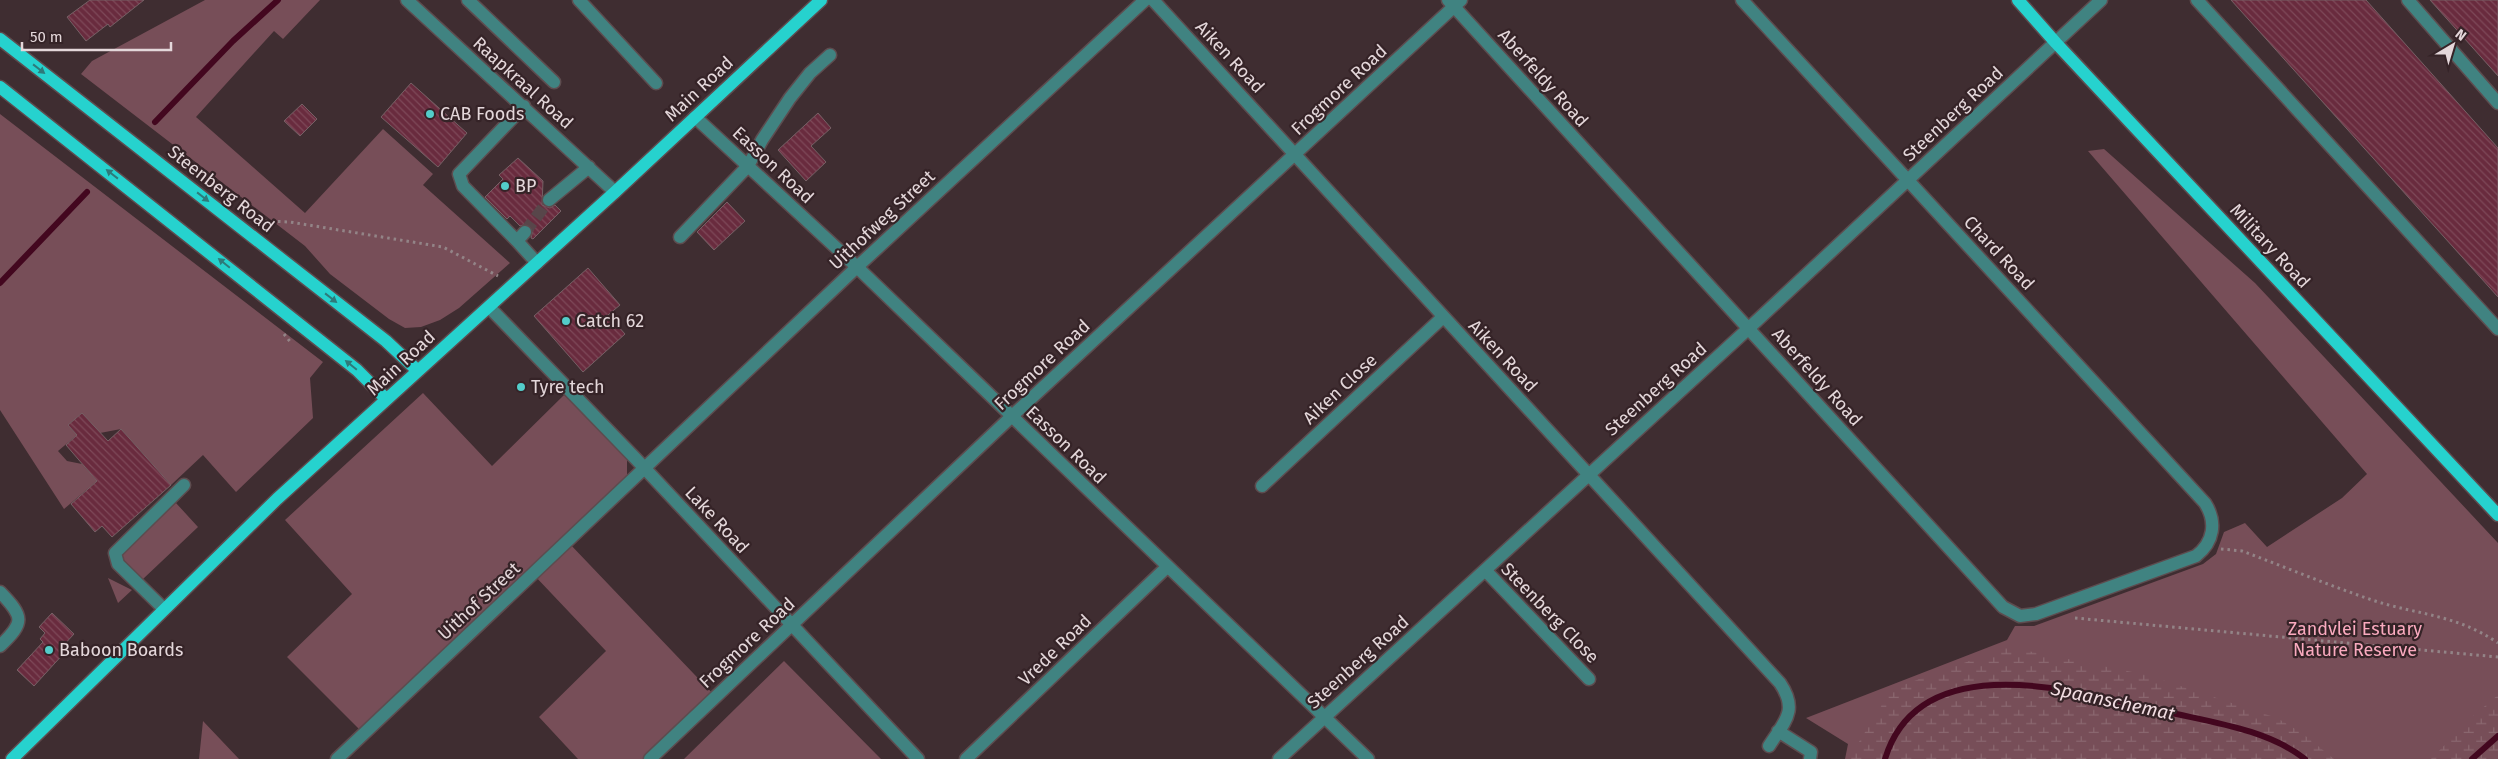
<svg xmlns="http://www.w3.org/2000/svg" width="2498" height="759" font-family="'Fira Sans',sans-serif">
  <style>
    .green { fill: #774e58 }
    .wetland { fill: url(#wetland-marsh) }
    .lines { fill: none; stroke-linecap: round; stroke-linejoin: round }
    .stream { stroke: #43071f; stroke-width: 6 }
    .building { fill: url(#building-back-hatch); stroke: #766065 }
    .minor-tunnel { stroke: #58464a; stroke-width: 12; stroke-dasharray: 12 6; stroke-linecap: butt }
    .minor-casing { stroke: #5d4c4f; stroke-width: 15 }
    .major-casing { stroke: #5d4c4f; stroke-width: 15 }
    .path { stroke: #938487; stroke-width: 3; stroke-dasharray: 2.5 4; stroke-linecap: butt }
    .minor { stroke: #408381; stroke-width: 12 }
    .major { stroke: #26d2ce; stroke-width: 12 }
    .oneway { fill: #2e7a7a }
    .poi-dot { fill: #53cdca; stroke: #352327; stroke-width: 2 }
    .labels { text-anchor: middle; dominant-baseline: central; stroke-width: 4.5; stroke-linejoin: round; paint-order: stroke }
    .street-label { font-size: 18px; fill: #e4d7da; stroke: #352327 }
    .poi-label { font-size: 18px; fill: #e4d7da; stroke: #352327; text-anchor: start }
    .park-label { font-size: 18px; fill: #faaabf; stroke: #352327 }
    .water-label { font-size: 19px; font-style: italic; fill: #f2dde2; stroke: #352327 }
  </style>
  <defs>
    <pattern id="wetland-marsh" width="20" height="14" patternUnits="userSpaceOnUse" patternTransform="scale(1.25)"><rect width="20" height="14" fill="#774e58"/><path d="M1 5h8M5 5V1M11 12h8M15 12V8" fill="none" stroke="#8a676f"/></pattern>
    <pattern id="building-back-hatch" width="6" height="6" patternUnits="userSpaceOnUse" patternTransform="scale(1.25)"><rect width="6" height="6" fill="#692b3e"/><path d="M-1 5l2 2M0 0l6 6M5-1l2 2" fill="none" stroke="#7e4959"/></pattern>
  </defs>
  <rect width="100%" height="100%" fill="#3f2d31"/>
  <path class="green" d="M205,0H320L283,39L274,31L196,117L305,213L383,129L433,174L423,185L510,263L459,308L440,320L421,327L405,328L389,319L330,274L305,246L81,74L92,61Z
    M0,114L323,362L310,378L313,418L236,492L203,455L171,485L121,429L100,433L82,413L68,425L77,435L58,451L67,461L82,464L97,481L64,509L0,410Z
    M2104,149L2255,283L2498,543V759H1845L1848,744L1806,718L2007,640L2015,626H2034L2203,564L2216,554L2224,532L2245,523L2267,547L2342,498L2367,474L2088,151Z
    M423,393L492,466L564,395L627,459V476L568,542L715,696L650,759H578L539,717L606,651L533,574L364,734L287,657L352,594L285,520Z
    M176,503L198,527L143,579L120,556Z
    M108,578L132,590L118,603Z
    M784,661L881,759H684Z
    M203,721L239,759H199Z"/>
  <path class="wetland" d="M2008,647L2147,675L2277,718L2302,733L2334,759H1851L1852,753L1892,689Z
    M2498,695V759H2431L2473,716Z"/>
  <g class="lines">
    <path class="stream" d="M155,122L233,41L278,0
      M0,283L87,192
      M1885,759C1920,644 2080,692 2163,711C2210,722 2267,729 2305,759
      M2472,759L2498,736"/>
  </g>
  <path class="building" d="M90,0H144L110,27L108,24L86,41L67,17Z
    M2231,0H2366L2498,148V297Z
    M2430,0H2498V76Z
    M411,83L467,133L438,167L381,117Z
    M302,104L317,119L300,136L284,121Z
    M818,113L831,128L811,146L826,162L806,181L778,150Z
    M518,158L543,181L542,205L550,208L555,205L561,211L533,239L531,238L533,230L530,226L526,224L520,226L510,216L507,219L485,197L503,179L499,175Z
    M727,202L745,221L714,250L697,232Z
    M588,268L620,305L608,315L625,334L583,372L534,316Z
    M82,413L108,441L121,429L171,485L112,537L102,526L95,532L71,504L97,481L66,445L77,435L68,425Z
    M52,613L74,634L61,648L65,652L34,686L17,670L43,642L40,639L45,633L39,627Z"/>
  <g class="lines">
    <path class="minor-tunnel" d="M525,232L549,200"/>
    <defs>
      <path id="minor" d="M407,0L615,192
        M468,0L554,82
        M579,0L656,83
        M1153,0L1780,683C1799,711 1784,722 1769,746
        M1448,0L2003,607L2020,616L2036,614L2196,556C2214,542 2217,522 2205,503L1742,0
        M2197,0L2498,329
        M2408,0L2498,103
        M695,117L857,267L1368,759
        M549,200L589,167
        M525,232L517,241L537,263
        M680,237L748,166L762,140L790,98L810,73L830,55
        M517,241L463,186L459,174L524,106
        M489,307L635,458L918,759
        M1262,486L1443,317
        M1485,570L1589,679
        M0,592C24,617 25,622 0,646
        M164,609L118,564L115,553L184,485
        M1778,731L1811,752L1810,759
        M337,759L857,267L1145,0
        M650,759L1011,417L1461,0
        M966,759L1167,567
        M1279,759L1749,328L2101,0"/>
      <path id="major" d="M2018,0L2056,43L2498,515
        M0,39L386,341L418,371
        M0,87L357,370L386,399
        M12,759L277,499L615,192L821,0"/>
    </defs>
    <use href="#minor" class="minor-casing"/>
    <use href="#major" class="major-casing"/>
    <path class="path" d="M265,221L290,222L443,247L498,276
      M284,334L292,344
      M2221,549L2242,551C2285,567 2328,585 2372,600C2417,615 2456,614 2498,643
      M2075,618L2498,657"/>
    <use href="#minor" class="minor"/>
    <use href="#major" class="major"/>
  </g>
  <defs><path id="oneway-solid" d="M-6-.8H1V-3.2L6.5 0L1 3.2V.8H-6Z" transform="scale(1.25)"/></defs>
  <g class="oneway">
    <use href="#oneway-solid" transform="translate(39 69) rotate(38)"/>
    <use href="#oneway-solid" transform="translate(112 174) rotate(-142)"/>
    <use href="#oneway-solid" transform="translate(203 197) rotate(38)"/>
    <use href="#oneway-solid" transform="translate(224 263) rotate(-141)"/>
    <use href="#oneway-solid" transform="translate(331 298) rotate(38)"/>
    <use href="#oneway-solid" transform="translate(351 365) rotate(-141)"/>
  </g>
  <g class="poi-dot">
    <circle cx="430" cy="114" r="5"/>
    <circle cx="505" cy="186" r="5"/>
    <circle cx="566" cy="321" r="5"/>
    <circle cx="521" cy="387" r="5"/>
    <circle cx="49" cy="650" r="5"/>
  </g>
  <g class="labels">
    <g class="street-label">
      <text transform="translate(1230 57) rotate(47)">Aiken Road</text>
      <text transform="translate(1543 78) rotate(48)">Aberfeldy Road</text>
      <text transform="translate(523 83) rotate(42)">Raapkraal Road</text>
      <text transform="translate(699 89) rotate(-43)">Main Road</text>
      <text transform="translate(1339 90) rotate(-43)">Frogmore Road</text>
      <text transform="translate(1953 114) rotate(-43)">Steenberg Road</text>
      <text transform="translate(773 165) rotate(43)">Easson Road</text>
      <text transform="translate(221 189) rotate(38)">Steenberg Road</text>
      <text transform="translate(882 220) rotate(-43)">Uithofweg Street</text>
      <text transform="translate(2270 246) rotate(47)">Military Road</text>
      <text transform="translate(1999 253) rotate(47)">Chard Road</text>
      <text transform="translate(1503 356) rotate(47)">Aiken Road</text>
      <text transform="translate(401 363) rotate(-43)">Main Road</text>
      <text transform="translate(1042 365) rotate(-43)">Frogmore Road</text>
      <text transform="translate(1817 377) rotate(48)">Aberfeldy Road</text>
      <text transform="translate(1340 389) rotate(-43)">Aiken Close</text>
      <text transform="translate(1656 389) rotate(-42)">Steenberg Road</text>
      <text transform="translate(1066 445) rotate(44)">Easson Road</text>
      <text transform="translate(717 520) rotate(47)">Lake Road</text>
      <text transform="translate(479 601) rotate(-43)">Uithof Street</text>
      <text transform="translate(1550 613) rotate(46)">Steenberg Close</text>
      <text transform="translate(747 643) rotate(-43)">Frogmore Road</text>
      <text transform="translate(1055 650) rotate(-44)">Vrede Road</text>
      <text transform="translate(1358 662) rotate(-42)">Steenberg Road</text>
    </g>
    <g class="poi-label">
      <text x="440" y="114">CAB Foods</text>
      <text x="515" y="186">BP</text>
      <text x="576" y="321">Catch 62</text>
      <text x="531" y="387">Tyre tech</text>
      <text x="59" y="650">Baboon Boards</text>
    </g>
    <g class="park-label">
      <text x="2355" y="629">Zandvlei Estuary<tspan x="2355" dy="21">Nature Reserve</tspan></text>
    </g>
    <g class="water-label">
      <text transform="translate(2113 701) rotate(12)">Spaanschemat</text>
    </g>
  </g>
  <g transform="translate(2453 45) rotate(38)" stroke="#352327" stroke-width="4" paint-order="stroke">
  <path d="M0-4L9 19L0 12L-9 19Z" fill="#e4d7da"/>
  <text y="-8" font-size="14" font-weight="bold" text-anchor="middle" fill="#e4d7da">N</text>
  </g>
  <path d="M22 42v8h149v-8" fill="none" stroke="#e4d7da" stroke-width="2.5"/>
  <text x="30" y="42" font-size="15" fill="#e4d7da" stroke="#352327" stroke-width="4" paint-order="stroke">50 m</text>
</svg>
